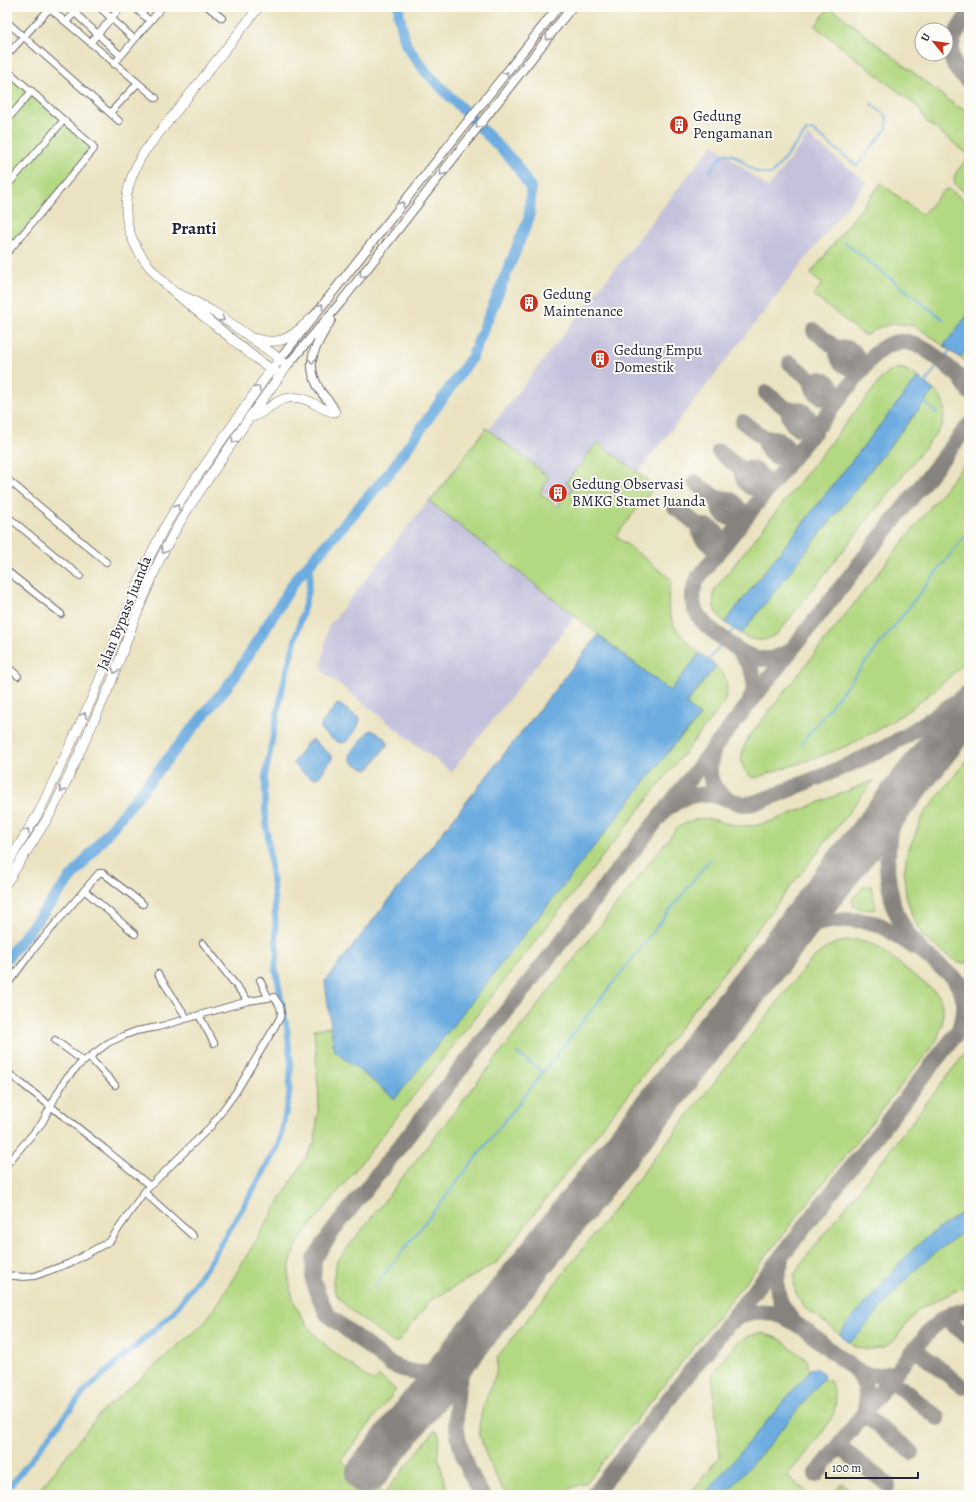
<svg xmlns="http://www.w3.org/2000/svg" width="976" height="1502" font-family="Alegreya,serif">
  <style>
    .industrial { fill: #c3c1db }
    .green { fill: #b3d882; stroke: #6a7d5e }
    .water { fill: #6cace0; stroke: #47678e }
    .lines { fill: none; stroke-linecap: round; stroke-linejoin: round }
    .stream { stroke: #6cace0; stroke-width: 2 }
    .canal { stroke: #6cace0; stroke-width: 6 }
    .river { stroke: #6cace0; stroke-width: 11 }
    .taxiway { stroke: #86827e; stroke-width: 16 }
    .runway { stroke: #86827e; stroke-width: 41 }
    .minor-casing { stroke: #68656a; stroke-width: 8 }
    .tertiary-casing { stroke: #68656a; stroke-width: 10 }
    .secondary-casing { stroke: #68656a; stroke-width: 10 }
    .minor { stroke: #fff; stroke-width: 6 }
    .tertiary { stroke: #fff; stroke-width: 8 }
    .secondary { stroke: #fff; stroke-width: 9 }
    .oneway { stroke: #9c9ca7 }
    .labels { text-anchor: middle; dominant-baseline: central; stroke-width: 4; stroke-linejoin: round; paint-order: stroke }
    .poi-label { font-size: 15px; fill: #22223b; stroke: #fdfcf7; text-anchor: start }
    .street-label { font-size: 15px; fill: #22223b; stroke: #fdfcf7 }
    .quarter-label { font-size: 17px; font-weight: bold; fill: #22223b; stroke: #fdfcf7 }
  </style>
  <rect width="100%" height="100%" fill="#fdfcf7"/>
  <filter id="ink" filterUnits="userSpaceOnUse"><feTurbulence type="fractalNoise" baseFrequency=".025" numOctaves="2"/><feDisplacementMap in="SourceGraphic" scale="8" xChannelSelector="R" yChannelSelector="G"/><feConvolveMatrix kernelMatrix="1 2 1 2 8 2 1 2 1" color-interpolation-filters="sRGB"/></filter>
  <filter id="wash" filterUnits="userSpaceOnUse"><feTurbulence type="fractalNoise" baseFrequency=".012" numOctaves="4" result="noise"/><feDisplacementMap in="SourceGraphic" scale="16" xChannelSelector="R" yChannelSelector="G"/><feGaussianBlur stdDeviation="0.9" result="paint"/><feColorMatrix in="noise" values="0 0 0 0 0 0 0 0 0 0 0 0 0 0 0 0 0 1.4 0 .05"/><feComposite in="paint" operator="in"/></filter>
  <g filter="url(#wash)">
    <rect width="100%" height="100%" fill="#eae2c0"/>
    <path class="industrial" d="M808,136L866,182L592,531L479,442L713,144L768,188Z
      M431,497L578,613L451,772L321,670L328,627Z"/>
    <path class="green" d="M830,7L956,106L969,111V155L926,121L918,107L815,26Z
      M7,71L93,146L7,252Z
      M969,157V195C965,192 959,188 956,185C949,176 964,163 969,157Z
      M881,183L922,215L943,191L949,189L969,204V362C939,350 919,312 881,327C876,329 870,333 865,336L813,295L822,284L812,276L811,273Z
      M895,369H904L918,377L725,622C713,613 712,602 715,589L881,379L887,373Z
      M934,390C947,402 945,411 942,426L778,633C764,642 757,643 741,634Z
      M486,428L549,477L540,493L557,507L573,488L566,482L598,442L655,486L616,536L672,580C661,612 675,634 700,653L670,691L430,502Z
      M969,458V658C933,695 892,725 846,746C816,759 784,768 754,778C736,769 741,752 748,738Z
      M716,666C729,679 729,687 723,704L299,1241C296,1248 293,1254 291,1261C288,1270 289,1282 291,1291C302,1335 340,1356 373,1382L379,1376L396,1390L341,1460L384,1494L435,1430L439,1433L438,1456L445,1484L451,1495H35L100,1413L204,1323L219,1302L315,1142L319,1098L314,1029L331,1027L334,1050L687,732L700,716L686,704Z
      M969,757V963H959L947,955L924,938L912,916L906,895L904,875L907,853L924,814Z
      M874,780L496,1263L430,1301L398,1342L394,1343C379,1331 339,1306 334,1289C332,1279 335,1271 337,1261L677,828C710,807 716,827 747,826C767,825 785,816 803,809C827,799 850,790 874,780Z
      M871,886L876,909L870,910L854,907L852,900L863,887Z
      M857,940L877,946L939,995L943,1010L942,1025L937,1040L587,1482L564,1491L560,1495H508L501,1487L486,1455L479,1433V1425L483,1407L496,1373L498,1356L810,961C827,946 834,941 857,940Z
      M969,1048V1284L918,1310L893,1342L884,1347L874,1349H866L856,1347L803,1306L796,1293L794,1284L795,1274L801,1264Z
      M762,1333L780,1339L808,1361V1367L824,1380L830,1381C834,1390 837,1398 835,1408C832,1426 800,1460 787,1476L811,1495H689L720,1456L712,1374C727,1355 736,1336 762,1333Z
      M842,1483L855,1494L854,1495H833Z"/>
    <path class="water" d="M969,313V346L960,358L944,345Z
      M918,377L934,390L741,634L725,622Z
      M598,635L670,691L700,653L716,666L686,704L700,716L687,732L682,735L395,1099L334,1050L325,981Z
      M339,704L360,719C360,725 349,743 342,743C338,744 324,733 321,730C320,727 321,726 322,723L336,705Z
      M371,730C377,732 386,738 388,744L369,769L366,770L351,761L350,754L369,731Z
      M311,740L314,741L332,756V759L319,777C310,781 298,769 293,763L308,742Z
      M969,1208V1227L926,1260L911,1274L852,1341L848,1342L841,1336V1331L909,1253L928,1236Z
      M816,1368L823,1373L824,1377L768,1446L725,1495H704L811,1369Z"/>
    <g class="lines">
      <path class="stream" d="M710,171L723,154C743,151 747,177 772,174L807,131L812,130L857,166L887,128V117L871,104
        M844,242L944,320
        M924,384L951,349
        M922,401L937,413
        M708,661L735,627
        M801,744L969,531
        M517,1053L543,1072
        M376,1285L711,858"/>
      <path class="canal" d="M7,1490L85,1391L173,1313L208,1265L258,1182L279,1144L289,1096L291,1063L287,1029L275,966L277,955L274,896L265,810V777L283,685L308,593L312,560"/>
      <path class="river" d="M7,958L65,885L234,678L296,579L390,472L472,357L529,218L531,189L515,163L426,72L406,45L399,15V7"/>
      <path class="taxiway" d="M969,14C950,38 941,60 969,82
        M814,331L836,348C853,345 857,354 863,369C846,369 838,366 836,348
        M790,363L811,380C828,376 833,385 838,400C822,400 813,397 811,380
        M969,380L960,377L969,392
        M766,393L788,410C805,406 809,416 815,431C798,430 790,428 788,410
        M743,422L765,439C782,435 787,445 792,459C776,459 767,457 765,439
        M719,452L741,469C758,466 763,475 768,489C751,490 743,487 741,469
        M695,482L717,499C734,495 738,505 744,520C727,519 719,517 717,499
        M675,507L699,526C713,524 721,536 722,548
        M699,526C698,539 709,546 721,550
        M737,649C712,629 680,615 698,578L873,356C906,323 933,355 960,377
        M750,700C760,680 750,664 737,649C756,661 770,663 789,651
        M714,750C709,762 707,779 717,790C719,793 723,795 726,798
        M899,797L890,828L887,868L889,885L894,908L905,930L922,952L969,990
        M671,806C689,793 704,792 725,798C733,800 739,805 748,804C763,802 785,791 800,785C829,773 860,761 888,746C917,730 943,711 969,692
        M783,944C788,940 792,936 797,932C819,919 859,916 882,926C893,932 903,940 914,947
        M955,981C966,996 967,1012 959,1028
        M782,1260C772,1283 777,1302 793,1321
        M944,1318L969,1337
        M730,1323C769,1291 810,1334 840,1358C847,1363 854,1370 862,1373C874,1377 884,1375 896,1372
        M478,1332C473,1343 466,1355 463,1366C449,1415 456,1452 482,1495
        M915,1349L963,1387
        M462,1353L446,1365L433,1371L420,1373L407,1371L390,1364L327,1314L318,1294L313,1280L314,1259L332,1232L969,425
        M856,1370C866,1385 868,1393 865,1411
        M890,1379L938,1418
        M863,1414L912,1452
        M838,1446L888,1485
        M816,1475L896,1372L932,1328L944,1318L952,1314L969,1309
        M593,1495L969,1018"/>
      <path class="runway" d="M366,1474L969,708"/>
    </g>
  </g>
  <g filter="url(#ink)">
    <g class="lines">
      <defs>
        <path id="minor" d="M48,7L156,98
          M99,7L134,39
          M134,7L150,21
          M208,7L222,18
          M75,13L120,55
          M7,22L119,121
          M66,22L80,7
          M90,43L121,7
          M7,55L51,7
          M114,64L162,7
          M7,70L93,146L94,149L7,253
          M110,113L138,83
          M7,120L32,91
          M7,186L64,120
          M7,239L14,245
          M7,479L106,562
          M7,516L80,576
          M7,571L61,614
          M7,666L18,676
          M84,890L135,934
          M203,943L248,1001
          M158,974L187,1018
          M260,980L268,997
          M7,985L33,950L99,873H103L143,904
          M199,1015L214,1043
          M55,1040L83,1061
          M89,1057L115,1085
          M7,1072L105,1149L150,1186
          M7,1164L42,1123L57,1094L65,1080L79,1065L108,1043L123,1036L136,1031L158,1027L248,1001L274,997L280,1006L281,1013L280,1018L236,1092L211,1126L144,1192L110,1241L70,1263L35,1276L23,1277L7,1275
          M144,1192L193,1236"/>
        <path id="tertiary" d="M331,320C316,346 302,362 321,392C326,399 333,404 335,412
          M280,359L558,7
          M287,366L341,302L572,7"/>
        <path id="secondary" d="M259,7L144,152C95,232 154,277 213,324C233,339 255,360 276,372
          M253,338C283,347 291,337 312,318
          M249,418C268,413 277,394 300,398C313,400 322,411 335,412
          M7,865L39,812L68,750L93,696L147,562L164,528L182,498L263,381L280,359
          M7,882L51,813L69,776L111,683L135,618L160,559L172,536L186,512L249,418L287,366L280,359C247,335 214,308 176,293"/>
      </defs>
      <use href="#minor" class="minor-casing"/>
      <use href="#tertiary" class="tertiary-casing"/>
      <use href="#secondary" class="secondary-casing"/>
      <use href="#minor" class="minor"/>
      <use href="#tertiary" class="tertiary"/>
      <use href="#secondary" class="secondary"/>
    </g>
    <defs><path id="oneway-chevron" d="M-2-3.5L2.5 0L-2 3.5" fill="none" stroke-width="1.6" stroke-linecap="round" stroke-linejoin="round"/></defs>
    <g class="oneway">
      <use href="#oneway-chevron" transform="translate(548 38) rotate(128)"/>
      <use href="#oneway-chevron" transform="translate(506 74) rotate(-52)"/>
      <use href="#oneway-chevron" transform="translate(478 126) rotate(128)"/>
      <use href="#oneway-chevron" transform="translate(442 173) rotate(128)"/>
      <use href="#oneway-chevron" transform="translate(402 204) rotate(-52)"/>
      <use href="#oneway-chevron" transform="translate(362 275) rotate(128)"/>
      <use href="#oneway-chevron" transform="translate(321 306) rotate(-52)"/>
      <use href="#oneway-chevron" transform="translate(222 319) rotate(33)"/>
      <use href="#oneway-chevron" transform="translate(312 361) rotate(90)"/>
      <use href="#oneway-chevron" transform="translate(258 388) rotate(-55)"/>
      <use href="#oneway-chevron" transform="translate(234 441) rotate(123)"/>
      <use href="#oneway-chevron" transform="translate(177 507) rotate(-59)"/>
      <use href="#oneway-chevron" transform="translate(164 551) rotate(118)"/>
      <use href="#oneway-chevron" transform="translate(115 671) rotate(111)"/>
      <use href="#oneway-chevron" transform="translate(84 715) rotate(-65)"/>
      <use href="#oneway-chevron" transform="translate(62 790) rotate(116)"/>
      <use href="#oneway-chevron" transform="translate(27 831) rotate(-59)"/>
    </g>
  </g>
  <defs>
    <symbol id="building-disc" viewBox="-11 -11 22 22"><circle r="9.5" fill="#c8321e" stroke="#fdfcf7"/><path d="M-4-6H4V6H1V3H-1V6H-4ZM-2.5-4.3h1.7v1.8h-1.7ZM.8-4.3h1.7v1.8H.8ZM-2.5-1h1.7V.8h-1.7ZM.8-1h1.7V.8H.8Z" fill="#fff"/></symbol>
  </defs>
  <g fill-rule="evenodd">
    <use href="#building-disc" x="668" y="114" width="22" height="22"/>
    <use href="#building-disc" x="518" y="292" width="22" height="22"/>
    <use href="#building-disc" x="589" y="348" width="22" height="22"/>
    <use href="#building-disc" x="547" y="482" width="22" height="22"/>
  </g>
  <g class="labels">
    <g class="poi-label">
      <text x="693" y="116">Gedung<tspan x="693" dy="17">Pengamanan</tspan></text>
      <text x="543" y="294">Gedung<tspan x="543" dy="17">Maintenance</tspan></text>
      <text x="614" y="350">Gedung Empu<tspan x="614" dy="17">Domestik</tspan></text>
      <text x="572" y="484">Gedung Observasi<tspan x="572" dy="17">BMKG Stamet Juanda</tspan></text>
    </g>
    <g class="street-label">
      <text transform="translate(124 613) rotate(-68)">Jalan Bypass Juanda</text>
    </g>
    <g class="quarter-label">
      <text x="194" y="228">Pranti</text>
    </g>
  </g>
  <rect width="976" height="1502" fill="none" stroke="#fdfcf7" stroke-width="24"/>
  <g transform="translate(934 42) rotate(299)"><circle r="19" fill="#fdfcf7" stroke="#a5a5ac"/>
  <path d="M0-3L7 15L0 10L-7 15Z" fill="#c8321e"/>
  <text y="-6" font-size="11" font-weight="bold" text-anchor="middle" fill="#22223b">U</text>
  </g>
  <path d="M826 1472v6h92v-6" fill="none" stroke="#22223b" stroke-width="2"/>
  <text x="832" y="1472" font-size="12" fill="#22223b" stroke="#fdfcf7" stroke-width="3" paint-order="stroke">100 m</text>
</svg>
